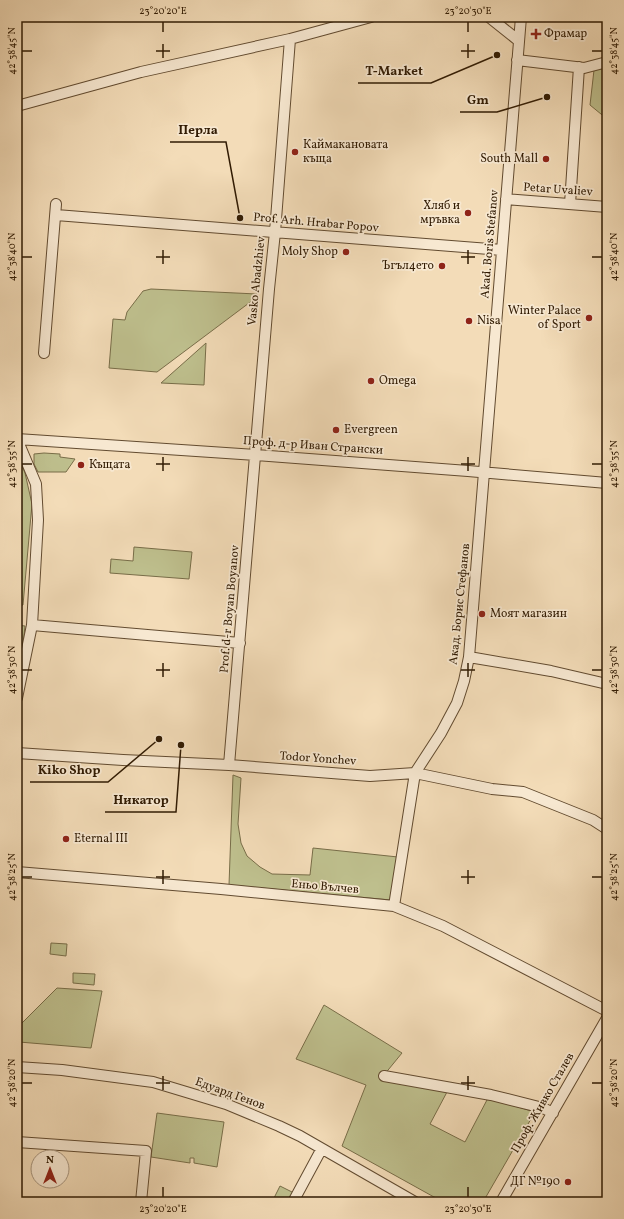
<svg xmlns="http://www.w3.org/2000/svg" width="624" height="1219" font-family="Vollkorn,serif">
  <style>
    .green { fill: #bebf8d; stroke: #786d48 }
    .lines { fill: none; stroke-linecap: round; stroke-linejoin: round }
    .minor-casing { stroke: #624b30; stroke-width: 12 }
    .minor { stroke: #f7e8d1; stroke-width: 10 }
    .ticks { fill: none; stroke: #311b03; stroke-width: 1.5 }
    .poi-dot { fill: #8f2418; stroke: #f7e8d1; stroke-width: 1.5 }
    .labels { text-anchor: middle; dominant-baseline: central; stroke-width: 3.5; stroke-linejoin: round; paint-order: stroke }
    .poi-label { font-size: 12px; fill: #311b03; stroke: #f7e8d1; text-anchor: start }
    .street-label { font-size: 12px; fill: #311b03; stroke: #f7e8d1 }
    .leader { fill: none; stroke: #311b03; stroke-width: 1.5 }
    .callout-dot { fill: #311b03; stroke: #f7e8d1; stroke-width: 1.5 }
    .callout-label { font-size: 13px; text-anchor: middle; font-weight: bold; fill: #311b03; stroke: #f7e8d1; stroke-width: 3.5; stroke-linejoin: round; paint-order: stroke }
    .neatline { fill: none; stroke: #311b03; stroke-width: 1.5 }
    .ticks-label { font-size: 10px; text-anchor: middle; fill: #311b03 }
  </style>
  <rect width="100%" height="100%" fill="#f3dcb8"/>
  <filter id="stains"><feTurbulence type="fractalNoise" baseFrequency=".005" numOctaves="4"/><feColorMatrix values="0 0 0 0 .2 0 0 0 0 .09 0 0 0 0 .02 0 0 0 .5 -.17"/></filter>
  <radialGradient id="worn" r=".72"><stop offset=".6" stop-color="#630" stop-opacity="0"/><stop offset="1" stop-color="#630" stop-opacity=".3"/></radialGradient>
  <path class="green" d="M607,67V119L590,105L594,70Z
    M151,289L257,294V297L157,372L109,368L113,319L125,320L127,312L143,291Z
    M206,343L204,385L161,383Z
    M44,453L60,454V457L75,459L66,472H38L34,464V454Z
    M17,455L25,473L32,504L23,605L17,606Z
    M134,547L192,552L189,579L110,573L111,559L133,561Z
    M17,625L25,626L17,700Z
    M233,775L241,778L238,824L241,843L247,856L260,867L272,874L310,875L313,848L398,857L391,900L229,885Z
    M51,943L67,944L66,956L50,954Z
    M73,973L95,974L94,985L73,983Z
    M57,988L102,991L91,1048L19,1042L20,1025Z
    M324,1005L402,1053L384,1075L447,1092L430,1124L465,1142L488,1098L535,1112L483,1202H443L342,1146L366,1085L296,1059Z
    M157,1113L224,1122L217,1167L194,1163V1158H190V1163L151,1157Z
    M280,1186L294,1193L289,1202H272Z"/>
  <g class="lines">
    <defs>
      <path id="minor" d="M489,17L519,41
        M517,60L584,68L607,62
        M17,106L141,72L290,39L371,17
        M506,199L607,207
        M570,204L579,67
        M56,215L502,250
        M44,353L56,204
        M17,439L256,455L468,471L607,483
        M17,439L36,484L38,520L32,625L17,698
        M32,625L240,643
        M469,657L551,671L607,684
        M17,753L123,760L229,765L370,776L415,773L492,789L523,792L593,820L607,829
        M229,765L269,289L275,232L290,39
        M17,872L221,889L394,906L443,926L607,1011
        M394,906L415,773L441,733L457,703L464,681L469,657L521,17
        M17,1067L62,1070L153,1082L226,1104L279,1126L300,1136L415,1202
        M384,1076L491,1095L543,1108L553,1113
        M17,1142L146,1151L141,1202
        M293,1202L321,1150
        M501,1202L607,1018"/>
    </defs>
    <use href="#minor" class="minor-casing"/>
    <use href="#minor" class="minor"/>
  </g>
  <path class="ticks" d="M163,22V32M468,22V32M163,44V58M468,44V58M22,51H32M156,51H170M461,51H475M592,51H602M163,250V264M468,250V264M22,257H32M156,257H170M461,257H475M592,257H602M163,457V471M468,457V471M22,464H32M156,464H170M461,464H475M592,464H602M163,663V677M468,663V677M22,670H32M156,670H170M461,670H475M592,670H602M163,870V884M468,870V884M22,877H32M156,877H170M461,877H475M592,877H602M163,1076V1090M468,1076V1090M22,1083H32M156,1083H170M461,1083H475M592,1083H602M163,1187V1197M468,1187V1197"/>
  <g class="poi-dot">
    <path d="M534 28h4v4h4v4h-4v4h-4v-4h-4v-4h4z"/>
    <circle cx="295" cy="152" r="4"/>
    <circle cx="546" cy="159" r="4"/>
    <circle cx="468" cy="213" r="4"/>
    <circle cx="346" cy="252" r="4"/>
    <circle cx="442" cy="266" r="4"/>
    <circle cx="589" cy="318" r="4"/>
    <circle cx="469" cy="321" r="4"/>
    <circle cx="371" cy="381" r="4"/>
    <circle cx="336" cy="430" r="4"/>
    <circle cx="81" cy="465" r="4"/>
    <circle cx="482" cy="614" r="4"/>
    <circle cx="66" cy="839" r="4"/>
    <circle cx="568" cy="1182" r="4"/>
  </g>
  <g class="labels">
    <g class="poi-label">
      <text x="544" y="34">Фрамар</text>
      <text x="303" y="145">Каймакановата<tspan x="303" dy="14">къща</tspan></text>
      <text x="538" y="159" text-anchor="end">South Mall</text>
      <text x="460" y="206" text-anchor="end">Хляб и<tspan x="460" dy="14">мръвка</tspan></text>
      <text x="338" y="252" text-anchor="end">Moly Shop</text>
      <text x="434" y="266" text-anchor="end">Ъгъл4ето</text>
      <text x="581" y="311" text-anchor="end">Winter Palace<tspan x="581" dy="14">of Sport</tspan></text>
      <text x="477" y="321">Nisa</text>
      <text x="379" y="381">Omega</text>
      <text x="344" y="430">Evergreen</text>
      <text x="89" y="465">Къщата</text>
      <text x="490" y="614">Моят магазин</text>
      <text x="74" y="839">Eternal III</text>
      <text x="560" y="1182" text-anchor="end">ДГ №190</text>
    </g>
    <g class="street-label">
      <text transform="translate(558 190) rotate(4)">Petar Uvaliev</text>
      <text transform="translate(316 223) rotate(5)">Prof. Arh. Hrabar Popov</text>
      <text transform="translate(490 244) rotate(-85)">Akad. Boris Stefanov</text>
      <text transform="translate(257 281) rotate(-84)">Vasko Abadzhiev</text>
      <text transform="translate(313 446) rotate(4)">Проф. д-р Иван Странски</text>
      <text transform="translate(460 604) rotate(-84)">Акад. Борис Стефанов</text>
      <text transform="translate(230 609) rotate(-85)">Prof. d-r Boyan Boyanov</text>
      <text transform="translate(318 759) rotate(4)">Todor Yonchev</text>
      <text transform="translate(325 887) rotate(5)">Еньо Вълчев</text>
      <text transform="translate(230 1094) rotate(20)">Едуард Генов</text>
      <text transform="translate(543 1103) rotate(-60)">Проф. Живко Сталев</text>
    </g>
  </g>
  <path class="leader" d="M497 55L431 83H358M547 97L497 112H460M240 218L226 142H170M159 739L108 782H30M181 745L176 812H105"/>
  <g class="callout-dot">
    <circle cx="497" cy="55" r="4"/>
    <circle cx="547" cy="97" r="4"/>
    <circle cx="240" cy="218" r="4"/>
    <circle cx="159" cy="739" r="4"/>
    <circle cx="181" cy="745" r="4"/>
  </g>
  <g class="callout-label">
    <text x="394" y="75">T-Market</text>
    <text x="478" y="104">Gm</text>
    <text x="198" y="134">Перла</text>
    <text x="69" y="774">Kiko Shop</text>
    <text x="141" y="804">Никатор</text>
  </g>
  <rect width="624" height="1219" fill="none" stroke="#f3dcb8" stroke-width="44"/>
  <g transform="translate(50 1169)"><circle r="19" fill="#f7e8d1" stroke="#a8967f"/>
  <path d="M0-3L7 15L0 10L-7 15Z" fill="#8f2418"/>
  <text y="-6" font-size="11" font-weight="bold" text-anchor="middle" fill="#311b03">N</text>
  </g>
  <rect x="22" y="22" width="580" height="1175" class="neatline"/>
  <g class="ticks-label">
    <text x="163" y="14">23°20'20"E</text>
    <text x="468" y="14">23°20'30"E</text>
    <text transform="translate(11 51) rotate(-90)" y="4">42°38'45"N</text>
    <text transform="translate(613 51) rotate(-90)" y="4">42°38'45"N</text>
    <text transform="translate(11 257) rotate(-90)" y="4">42°38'40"N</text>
    <text transform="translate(613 257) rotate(-90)" y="4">42°38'40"N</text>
    <text transform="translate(11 464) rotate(-90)" y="4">42°38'35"N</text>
    <text transform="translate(613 464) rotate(-90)" y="4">42°38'35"N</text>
    <text transform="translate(11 670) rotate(-90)" y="4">42°38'30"N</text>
    <text transform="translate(613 670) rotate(-90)" y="4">42°38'30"N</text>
    <text transform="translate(11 877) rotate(-90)" y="4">42°38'25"N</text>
    <text transform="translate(613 877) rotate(-90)" y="4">42°38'25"N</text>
    <text transform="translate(11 1083) rotate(-90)" y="4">42°38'20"N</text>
    <text transform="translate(613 1083) rotate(-90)" y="4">42°38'20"N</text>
    <text x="163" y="1212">23°20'20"E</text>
    <text x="468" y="1212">23°20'30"E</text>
  </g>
  <rect width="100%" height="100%" filter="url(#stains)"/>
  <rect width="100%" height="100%" fill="url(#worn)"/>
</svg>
